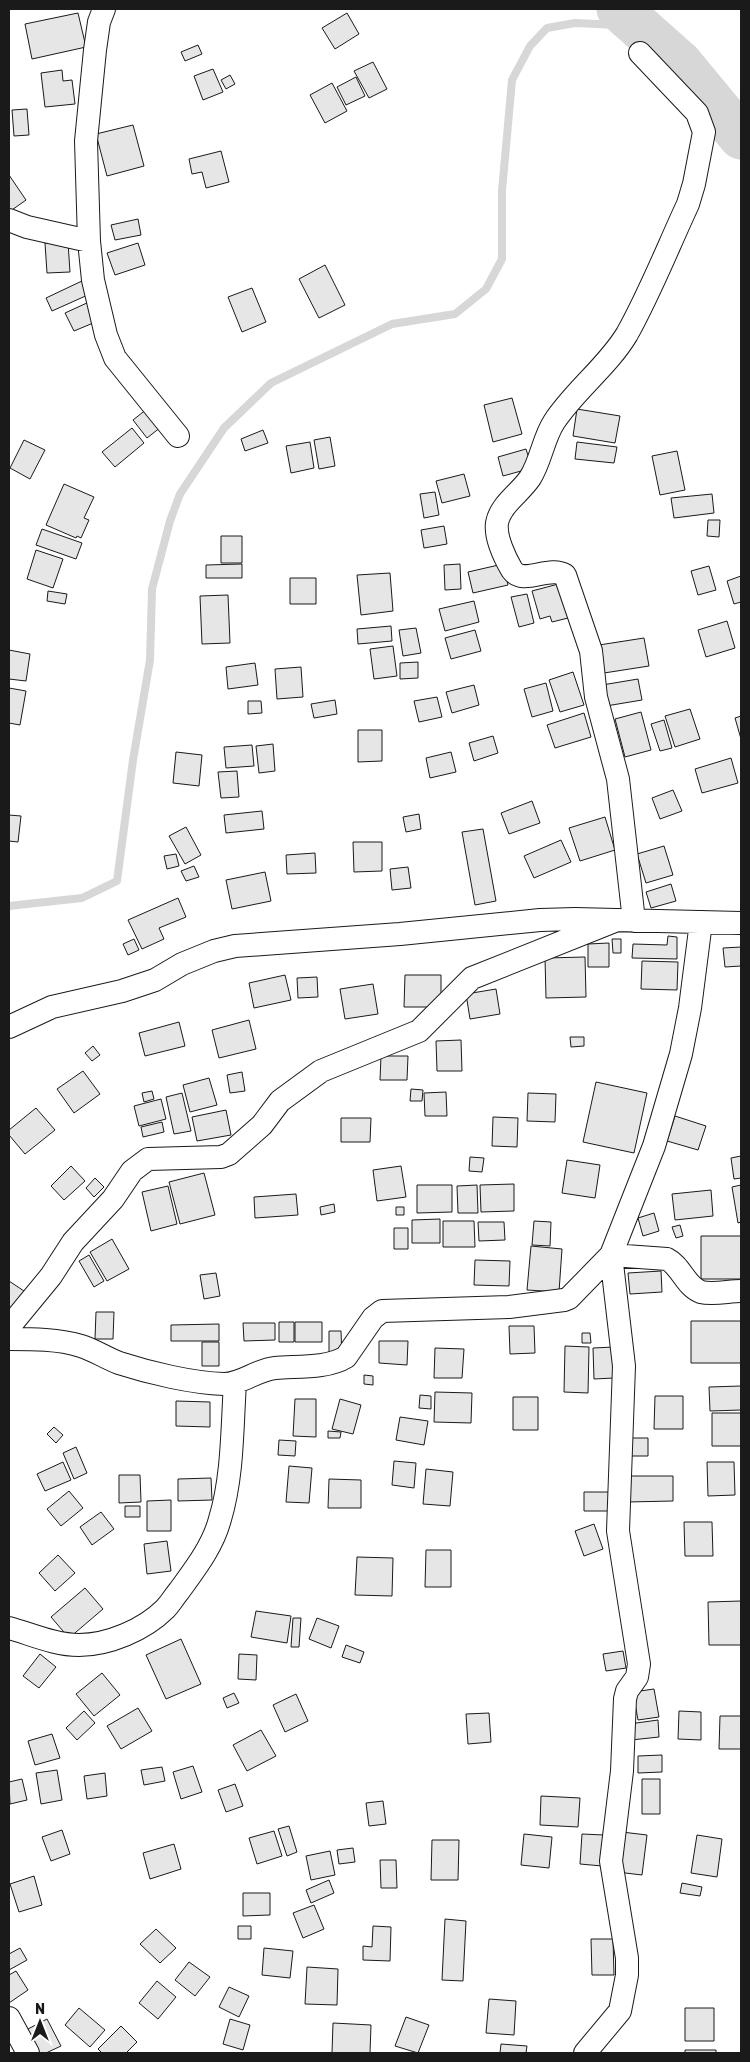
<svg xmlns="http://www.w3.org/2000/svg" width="750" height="2062" font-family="Rubik,sans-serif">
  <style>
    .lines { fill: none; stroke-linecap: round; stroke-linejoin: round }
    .stream { stroke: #d7d7d7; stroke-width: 8 }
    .river { stroke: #d7d7d7; stroke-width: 45 }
    .building { fill: #e6e6e6; stroke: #1a1a1a }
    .minor-casing { stroke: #1a1a1a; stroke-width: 24 }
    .minor { stroke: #fff; stroke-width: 22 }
  </style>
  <rect width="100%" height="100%" fill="#fff"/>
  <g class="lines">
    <path class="stream" d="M9,906L82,898L117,881L133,760L150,660L152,589L170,521L180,494L224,428L271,383L392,324L455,314L486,289L502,259V191L512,80L530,46L547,28L575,23L638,26"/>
    <path class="river" d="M619,9L680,63L741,137"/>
  </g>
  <path class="building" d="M78,13L86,47L32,59L25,24Z
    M347,13L359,34L335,49L322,28Z
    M198,45L202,54L185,61L181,52Z
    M373,62L387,89L369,98L354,71Z
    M213,69L223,92L203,100L194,76Z
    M62,70L63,81L72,80L75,104L45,107L41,73Z
    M230,75L235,84L226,89L221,80Z
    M356,77L365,96L346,105L337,87Z
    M332,83L347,111L325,123L310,95Z
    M27,109L29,135L14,136L12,110Z
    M133,125L144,166L107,176L96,134Z
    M221,151L229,182L206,188L202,172L192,174L189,159Z
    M9,175L26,200L9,212Z
    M138,219L141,235L115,240L111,225Z
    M68,242L70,272L47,273L45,243Z
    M138,243L145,265L115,275L107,253Z
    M325,265L345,305L319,318L299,279Z
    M84,280L90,294L52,311L46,298Z
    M252,288L266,322L242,332L228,297Z
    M89,302L98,321L74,331L65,313Z
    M512,398L522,434L493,442L484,405Z
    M147,409L161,427L147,438L133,420Z
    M577,409L620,416L615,443L573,436Z
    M132,428L144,443L115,467L102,452Z
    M263,430L268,443L245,451L241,439Z
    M330,437L335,466L319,469L314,440Z
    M24,440L45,450L30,479L10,468Z
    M310,442L314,468L291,473L286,446Z
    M577,442L617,447L614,463L575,459Z
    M526,449L532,468L503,476L498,457Z
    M677,451L685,490L660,495L652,456Z
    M464,474L470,496L442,503L436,481Z
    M64,484L94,497L84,518L89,520L81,538L77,536L76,538L46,525Z
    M435,492L439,515L424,518L420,494Z
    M712,494L714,513L674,518L671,498Z
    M708,520H720L719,537L707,536Z
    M444,526L447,544L424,548L421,530Z
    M42,529L82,543L76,559L36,545Z
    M221,536H242V563H221Z
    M36,550L63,559L53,588L27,579Z
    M242,564V578H206V565Z
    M460,564L461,589L445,590L444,565Z
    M503,564L508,585L473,593L468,572Z
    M709,566L716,590L698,595L691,571Z
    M390,573L393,611L361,615L357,575Z
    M741,576V602L734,604L727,581Z
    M290,578H316V604H290Z
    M562,583L572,617L552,622L550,616L540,619L532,591Z
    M48,591L67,594L65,604L47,601Z
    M527,594L534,623L519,627L511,597Z
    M228,595L230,643L202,644L200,596Z
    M474,601L479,622L445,631L439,609Z
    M727,621L735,648L706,657L698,630Z
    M391,626L392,641L358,644L357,629Z
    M416,628L421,653L403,656L399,630Z
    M475,630L481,651L451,659L445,638Z
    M644,638L649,666L604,673L599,645Z
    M393,646L397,676L374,679L370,649Z
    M9,650L30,654L26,681L9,679Z
    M418,662V678L400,679V663Z
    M255,663L258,685L228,689L226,667Z
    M301,667L303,697L277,699L275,669Z
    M573,672L584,705L560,712L549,680Z
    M638,679L642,700L606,706L602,685Z
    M546,683L553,711L532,717L524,689Z
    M474,685L479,705L452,713L446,692Z
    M9,688L26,691L20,725L9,723Z
    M437,697L442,717L419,722L414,701Z
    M335,700L337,714L314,718L311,704Z
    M248,701H261L262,713L248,714Z
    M690,709L700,739L675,747L665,716Z
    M641,712L651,750L625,757L615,719Z
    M584,713L591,737L555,748L547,725Z
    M741,716V739L735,718Z
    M664,720L672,748L660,751L651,724Z
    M358,730H382V761L358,762Z
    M493,736L498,753L474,761L469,743Z
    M273,744L275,771L259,773L256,746Z
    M252,745L254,766L226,768L224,747Z
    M176,752L202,755L199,786L173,783Z
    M451,752L456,772L430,778L426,758Z
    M731,758L738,783L702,793L695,769Z
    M237,771L239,797L221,798L218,772Z
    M673,790L682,811L660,819L652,798Z
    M532,801L540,823L509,834L501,813Z
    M262,811L264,829L226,833L224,815Z
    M419,814L421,829L406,832L403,817Z
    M9,815L21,816L18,842L9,841Z
    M605,817L615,850L580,861L569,828Z
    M186,827L201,855L185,864L169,836Z
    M483,829L496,901L475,905L462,832Z
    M561,840L571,862L534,878L524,856Z
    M353,842H382V871L354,872Z
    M664,846L673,875L646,883L637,854Z
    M315,853L316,873L287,874L286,855Z
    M176,854L179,866L167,869L164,856Z
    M194,866L199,877L186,881L181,871Z
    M408,867L411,888L392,890L390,869Z
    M265,872L271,901L232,909L226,880Z
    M671,884L676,901L651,908L646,892Z
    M178,898L186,917L159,928L164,939L142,949L128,920Z
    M668,936L677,937V959L632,958L633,944L667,945Z
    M134,939L139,950L128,955L123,944Z
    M612,939H621V953H613Z
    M609,943V967H588V944Z
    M741,947V966L725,967L723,948Z
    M585,957L586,997L546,998L545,958Z
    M642,961L678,962L677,990L641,989Z
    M285,975L291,1000L254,1008L249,983Z
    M405,975H441V1007H404Z
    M317,977L318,997L298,998L297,978Z
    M373,984L378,1014L345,1019L340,989Z
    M496,989L500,1014L470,1019L466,994Z
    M249,1020L256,1049L219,1058L212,1030Z
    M179,1022L185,1046L145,1056L139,1033Z
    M570,1037H584V1046L571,1047Z
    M461,1040L462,1071H437L436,1041Z
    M93,1046L100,1055L92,1061L85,1053Z
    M381,1056H408L407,1080H380Z
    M83,1071L100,1094L74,1113L57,1089Z
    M242,1072L245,1091L230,1093L227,1075Z
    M209,1078L217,1105L190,1112L183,1085Z
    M596,1082L647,1093L634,1153L583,1142Z
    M411,1089L423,1090L422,1101H410Z
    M152,1091L154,1099L144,1102L142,1093Z
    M446,1092L447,1116H425L424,1093Z
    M182,1093L191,1131L174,1134L166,1097Z
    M528,1093L556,1094L555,1122L527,1121Z
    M161,1099L166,1119L139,1126L134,1106Z
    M36,1108L55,1130L25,1154L9,1135V1130Z
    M226,1110L231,1135L197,1141L192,1117Z
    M675,1116L706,1126L698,1150L667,1141Z
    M493,1117L518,1118L517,1147L492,1146Z
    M341,1118H371L370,1142H341Z
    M162,1122L164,1132L143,1137L141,1127Z
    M741,1156V1178L734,1179L731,1158Z
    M470,1157L484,1158L482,1172L469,1171Z
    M567,1160L600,1165L595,1198L562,1193Z
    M71,1166L85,1181L64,1200L51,1186Z
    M401,1166L406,1197L377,1201L373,1170Z
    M204,1173L215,1215L180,1224L169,1182Z
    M95,1178L104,1187L94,1197L86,1188Z
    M514,1184V1211L481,1212L480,1185Z
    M417,1185H452V1212L417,1213Z
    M477,1185L478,1213H458L457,1186Z
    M741,1185V1222L738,1223L732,1187Z
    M168,1186L177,1224L151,1231L142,1192Z
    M711,1190L713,1216L675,1220L672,1194Z
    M296,1194L298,1215L255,1218L254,1197Z
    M334,1204L335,1212L321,1215L320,1207Z
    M396,1207H404V1215H396Z
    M654,1213L659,1231L643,1236L638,1218Z
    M440,1219V1243H412V1220Z
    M443,1221H474L475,1247H443Z
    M534,1221L551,1222L550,1246L532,1245Z
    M478,1222H504L505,1240L479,1241Z
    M680,1225L683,1236L676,1238L672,1227Z
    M394,1228H408V1249H394Z
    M701,1236H741V1279H701Z
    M112,1239L129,1269L107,1281L90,1252Z
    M531,1246L562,1249L559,1292L527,1290Z
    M89,1255L104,1281L94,1287L79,1261Z
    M475,1260L510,1261L509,1286L474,1285Z
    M661,1271L662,1292L630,1294L628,1273Z
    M216,1273L220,1296L204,1299L200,1275Z
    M9,1281L27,1293L9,1316Z
    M96,1312H114L113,1339H95Z
    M691,1321H741V1363H691Z
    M279,1322H294V1342H279Z
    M295,1322H322V1342H295Z
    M243,1323H275V1340L244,1341Z
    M219,1324V1341H171V1325Z
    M509,1326H534L535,1353L510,1354Z
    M329,1331H341L342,1357H329Z
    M582,1333H590L591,1343H582Z
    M379,1341H408L407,1365L379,1363Z
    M202,1342H219V1366H202Z
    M565,1346L589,1347L588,1393L564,1392Z
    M614,1347V1378L594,1379L593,1348Z
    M435,1348L464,1349L462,1378H434Z
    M364,1375L373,1376V1385L364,1384Z
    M741,1386V1410L710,1411L709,1387Z
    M435,1392L472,1393L471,1423L434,1422Z
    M420,1395L431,1396V1409L419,1408Z
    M655,1396H683V1429H654Z
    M513,1397H538V1430H513Z
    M295,1399H316V1437L293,1436Z
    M340,1399L361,1405L353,1434L332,1429Z
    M176,1401L210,1402V1427L176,1426Z
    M712,1413H741V1446H712Z
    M400,1417L428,1421L424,1445L396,1440Z
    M54,1427L63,1435L56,1443L47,1434Z
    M328,1431L341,1432L340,1438H328Z
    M627,1438H648V1456H627Z
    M279,1440L296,1441L295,1456L278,1455Z
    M76,1447L87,1473L74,1479L63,1453Z
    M394,1461L416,1463L414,1488L392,1485Z
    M63,1462L71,1480L45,1491L37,1474Z
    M707,1462H734L735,1495L708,1496Z
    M289,1466L312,1468L309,1503L286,1502Z
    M426,1469L453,1472L450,1506L423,1504Z
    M119,1475H140L141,1502L119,1503Z
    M627,1476H673V1501L627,1502Z
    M211,1478L212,1500L178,1501V1479Z
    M329,1479L361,1480V1508H328Z
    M69,1491L83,1508L61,1526L47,1509Z
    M584,1492H609V1511H584Z
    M171,1500V1531H147V1501Z
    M125,1506H140V1517H125Z
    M101,1512L114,1529L92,1545L80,1527Z
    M684,1522H712L713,1556H685Z
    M594,1524L603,1549L584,1556L575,1531Z
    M167,1541L171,1571L147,1574L144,1544Z
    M426,1550H451V1587H425Z
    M58,1555L75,1573L55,1591L39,1573Z
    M357,1557L393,1558L392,1596L355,1595Z
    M85,1588L103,1609L69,1638L51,1617Z
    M741,1601V1645H709L708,1602Z
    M256,1611L291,1616L287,1643L251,1637Z
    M293,1618H301L299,1647H291Z
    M317,1618L339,1626L331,1648L309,1639Z
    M181,1639L201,1684L166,1699L146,1655Z
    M346,1645L364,1652L360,1663L342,1657Z
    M623,1651L626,1668L606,1671L603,1654Z
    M40,1654L56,1667L39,1688L23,1676Z
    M239,1654L257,1655L256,1680L238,1679Z
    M102,1673L120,1695L94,1716L76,1694Z
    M654,1689L659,1717L638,1720L633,1692Z
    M234,1693L239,1703L227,1708L223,1698Z
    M296,1694L308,1721L285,1732L273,1705Z
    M138,1708L152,1731L121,1749L107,1726Z
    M84,1711L95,1723L77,1740L66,1728Z
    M679,1711L701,1712V1740L678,1739Z
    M489,1713L491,1742L468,1744L466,1714Z
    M720,1716H741V1749H719Z
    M658,1720L659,1737L631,1740L629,1724Z
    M261,1730L276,1756L247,1771L233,1745Z
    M52,1734L60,1758L35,1765L28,1741Z
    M662,1755V1772L638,1773V1756Z
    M193,1766L202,1792L181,1799L173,1772Z
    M162,1767L165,1781L144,1785L141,1770Z
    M57,1770L62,1800L41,1804L36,1773Z
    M105,1773L107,1796L87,1799L84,1776Z
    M22,1779L27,1800L10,1804L9,1782Z
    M642,1779H660V1814H642Z
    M235,1784L243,1806L226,1812L218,1790Z
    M541,1796L580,1798L578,1827L540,1825Z
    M383,1801L386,1824L369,1826L366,1803Z
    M289,1826L297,1852L287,1856L278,1829Z
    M62,1830L70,1854L51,1861L42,1837Z
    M274,1831L282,1856L257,1864L249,1838Z
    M622,1832L647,1835L642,1875L617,1872Z
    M524,1834L552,1837L549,1868L521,1865Z
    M582,1834L604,1835L602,1866L580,1864Z
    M697,1835L722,1839L717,1877L691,1873Z
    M432,1840H459L458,1880H431Z
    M174,1844L181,1869L150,1879L143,1853Z
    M353,1848L355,1862L339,1864L337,1850Z
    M330,1851L335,1875L311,1880L306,1856Z
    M380,1860H396L397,1888H381Z
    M34,1876L42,1905L19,1912L10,1884Z
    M329,1880L334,1893L311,1903L306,1890Z
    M682,1883L702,1887L700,1896L680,1893Z
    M243,1893H270V1915L243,1916Z
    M314,1905L324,1929L303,1938L293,1913Z
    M445,1919L466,1921L463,1981L442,1980Z
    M238,1926H251V1939H238Z
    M373,1926L391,1927L390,1961L363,1960V1946L372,1947Z
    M156,1929L176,1948L160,1963L140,1944Z
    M591,1939H613L614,1975H592Z
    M20,1948L27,1960L9,1970V1954Z
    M264,1948L293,1951L290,1978L262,1975Z
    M189,1962L210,1977L195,1996L175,1980Z
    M307,1967L338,1969L337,2005L305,2004Z
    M16,1971L28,1990L9,2003V1975Z
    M157,1981L176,1997L158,2019L139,2003Z
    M229,1987L249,1996L239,2017L219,2007Z
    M489,1999L516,2001L514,2035L486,2033Z
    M79,2008L105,2030L90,2047L65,2025Z
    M685,2008H714V2041H685Z
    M406,2017L429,2025L418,2053L395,2046Z
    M47,2019L61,2046L46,2053H38L26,2030Z
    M230,2019L250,2025L243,2050L223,2044Z
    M333,2023L371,2025L370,2053H332Z
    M121,2026L137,2042L126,2053H102L98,2049Z
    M501,2044L527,2046L526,2053H500Z
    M685,2050H716V2053H685Z"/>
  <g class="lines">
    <defs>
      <path id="minor" d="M9,220L27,227L89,241L93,280L106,335L115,358L178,436
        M89,241L86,141L95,50L99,22L104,9
        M634,921L618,779L596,697L591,651L565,575C549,565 523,586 512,570C505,558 495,537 497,523C500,505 520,493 530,478C541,461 543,439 554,422C574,391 608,366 627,334C650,293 668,247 688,204L694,184L704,132L697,113L640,53
        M9,1027L52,1007L122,991L155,980L182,964L214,951L235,946L400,934L540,920L575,919L741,923
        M611,1255L667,1259C681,1266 686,1287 701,1292C713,1295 729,1291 741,1291
        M9,1327L51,1276L73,1242L113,1199L132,1171L148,1159L221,1157L229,1154L262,1125L280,1101L321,1071L419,1031L472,978L617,920
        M9,1339C32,1339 59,1339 81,1346C94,1350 106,1358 119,1363C150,1373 192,1383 224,1384C242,1384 256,1370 275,1368C297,1366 326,1369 346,1357L373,1318L382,1311L509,1307L564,1300L569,1298L611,1255L654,1146L681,1054L690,1008L701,922
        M9,1628C31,1634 55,1645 79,1645C108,1645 144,1630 165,1609C170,1604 174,1597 179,1591C195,1569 213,1546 220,1519C233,1476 232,1428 235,1383
        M9,2018L28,2053
        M585,2053L620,2011L627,1975V1958L611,1861L622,1771L625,1699L627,1691L637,1677L639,1664L618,1531L624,1366L611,1255"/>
    </defs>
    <use href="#minor" class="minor-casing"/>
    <use href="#minor" class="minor"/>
  </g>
  <rect width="750" height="2062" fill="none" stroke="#1a1a1a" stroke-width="20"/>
  <g transform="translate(40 2022)" stroke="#ffffff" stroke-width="4" paint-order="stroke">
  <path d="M0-4L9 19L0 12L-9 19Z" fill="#1a1a1a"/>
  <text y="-8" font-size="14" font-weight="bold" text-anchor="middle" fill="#1a1a1a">N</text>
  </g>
</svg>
